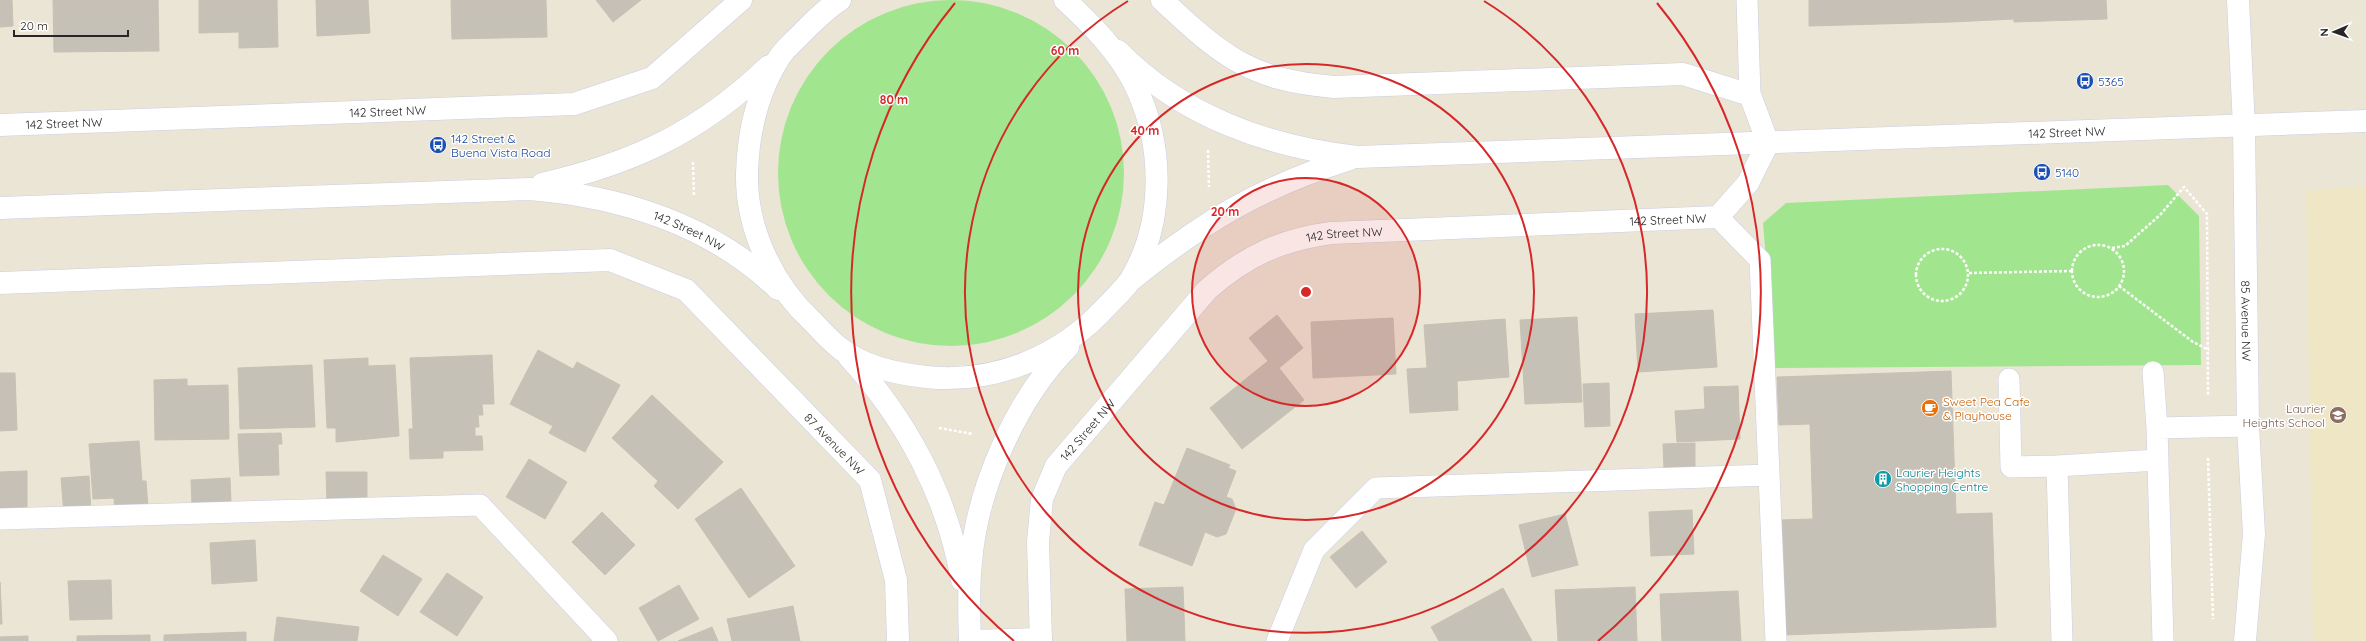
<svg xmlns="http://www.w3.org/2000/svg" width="2366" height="641" font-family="Quicksand,sans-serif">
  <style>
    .education { fill: #eee6c4 }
    .green { fill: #a1e68e }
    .building { fill: #c6c1b7; stroke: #c6c1b1 }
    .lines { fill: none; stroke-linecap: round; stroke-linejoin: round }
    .service-casing { stroke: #cccde1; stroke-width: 22 }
    .minor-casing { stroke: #cccde1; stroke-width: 23 }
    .tertiary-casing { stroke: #cccde1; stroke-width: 23 }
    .secondary-casing { stroke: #cccde1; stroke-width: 23 }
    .path { stroke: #fff; stroke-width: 2.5; stroke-dasharray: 3 2; stroke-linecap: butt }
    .service { stroke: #fff; stroke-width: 21 }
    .minor { stroke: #fff; stroke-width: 22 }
    .tertiary { stroke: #fff; stroke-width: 22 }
    .secondary { stroke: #fff; stroke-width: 22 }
    .ring { fill: none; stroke: #d62828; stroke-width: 2 }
    .labels { text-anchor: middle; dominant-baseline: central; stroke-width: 3; stroke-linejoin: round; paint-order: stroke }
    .transit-label { font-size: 12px; fill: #164399; stroke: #fff; text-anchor: start }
    .street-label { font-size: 12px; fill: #272727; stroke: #fff }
    .food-label { font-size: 12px; fill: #c56008; stroke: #fff; text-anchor: start }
    .education-label { font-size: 12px; fill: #785e54; stroke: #fff; text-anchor: end }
    .culture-label { font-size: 12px; fill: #0d838f; stroke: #fff; text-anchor: start }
    .centre { fill: #d62828; stroke: #fff; stroke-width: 2 }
    .ring-label { font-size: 12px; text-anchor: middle; font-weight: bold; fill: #d62828; stroke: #fff; stroke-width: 3; stroke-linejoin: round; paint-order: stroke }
  </style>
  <rect width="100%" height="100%" fill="#ebe5d6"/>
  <path class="education" d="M2366,187V641H2313L2306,190Z"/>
  <path class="green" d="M778 173a173 173 0 1 1 346 0a173 173 0 1 1-346 0Z
    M2168,185L2199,216L2201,365L1775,368L1763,223L1786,203Z"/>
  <path class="building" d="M0,0H12L13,26L0,27Z
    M53,0H158L159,51L54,52Z
    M199,0H277L278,47L239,48V32L199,33Z
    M316,0H368L370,33L317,36Z
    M451,0H546L547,37L452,39Z
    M596,0H641L613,22Z
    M1809,0H1951L1952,22L1809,26Z
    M1951,0H2106L2107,19L2014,22V19L1952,22Z
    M1713,310L1717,367L1638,372L1635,314Z
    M1277,315L1303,348L1279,368L1304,400L1242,449L1210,408L1268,361L1249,338Z
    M1577,317L1582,402L1525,404L1520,320Z
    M1393,318L1396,374L1313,378L1311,322Z
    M1505,319L1509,377L1457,381L1458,410L1410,413L1407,369L1427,368L1424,325Z
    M538,350L573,369L577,362L620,385L585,452L549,433L553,426L510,404Z
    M492,355L494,404H482L483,415H478L479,427H475V436H482L483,450L443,451V458L410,459L409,429H413L410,358Z
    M368,358V366L395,365L399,436L336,442V428H327L324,360Z
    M312,365L315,427L240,429L238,368Z
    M1951,371L1956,514L1992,513L1996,627L1784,635L1780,520L1813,519L1810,424L1779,425L1777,377Z
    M0,373H15L17,430L0,431Z
    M187,379V386L228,385L229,439L155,440L154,380Z
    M1609,383L1610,426L1585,427L1583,384Z
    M1738,386L1740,439L1677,442L1675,411L1705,409L1704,387Z
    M652,395L723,462L678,509L654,486L658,481L612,438Z
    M281,433L282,444H278L279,475L240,476L238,434Z
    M139,441L142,481H146L148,507L115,514L114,498L93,499L89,444Z
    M1695,443V468L1664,469L1663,444Z
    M1187,448L1230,465L1228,468L1236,471L1226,497L1232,499L1236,509L1226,534L1217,537L1205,532L1192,566L1139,545L1155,502L1164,505Z
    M529,459L567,482L545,519L506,497Z
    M27,471V514H0V472Z
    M326,472H367V504H327Z
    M89,476L91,512L64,515L61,478Z
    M230,478L231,503L192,505L191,480Z
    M741,488L795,566L749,598L695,519Z
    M1692,510L1694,554L1651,556L1649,512Z
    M602,512L635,545L605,575L572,542Z
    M1565,514L1578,565L1532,577L1519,525Z
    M1362,531L1387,562L1356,588L1330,557Z
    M255,540L257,581L212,584L210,543Z
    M383,555L422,579L398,616L360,591Z
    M447,573L483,597L457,636L420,612Z
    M111,580L112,619L70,620L68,581Z
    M0,582L2,624H0Z
    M679,585L699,619L658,641L639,608Z
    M1183,587L1185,641H1127L1125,589Z
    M1635,587L1637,641H1558L1555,590Z
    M1503,588L1532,641H1439L1431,627Z
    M1738,591L1741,641H1662L1660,594Z
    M793,606L800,641H732L727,619Z
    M277,617L359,627L357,641H274Z
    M712,627L718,641H678Z
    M246,632V641H164V635Z
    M150,635V641H77V636Z
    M28,636V641H0V637Z"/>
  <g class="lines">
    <defs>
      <path id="service" d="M1747,0L1750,95
        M1718,217L1760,260L1776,641
        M2153,372L2157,428L2163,641
        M2009,379L2011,467L2057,466
        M2157,428L2248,426
        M0,519L480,505L607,641
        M1277,641L1314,550L1376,488L1769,475
        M2062,641L2057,466L2158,460"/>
      <g id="minor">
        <path id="s1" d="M2238,0L2244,127L2248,426L2254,534L2245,641"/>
        <path id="s2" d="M0,125L574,104L652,78L741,0"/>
        <path id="s3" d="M0,283L610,260L686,290L870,480L896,580L898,641"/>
        <path d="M970,641L1041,639"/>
        <path id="s4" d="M1041,641L1038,542L1042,499L1056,466L1207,290C1246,256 1280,240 1331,233L1718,217L1748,183L1768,143L1750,95L1683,74L1334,87C1249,80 1221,55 1162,0"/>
      </g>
      <g id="tertiary">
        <path id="s5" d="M1118,51C1181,116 1269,147 1357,157L2366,121"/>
        <path d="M1130,281C1202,222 1261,187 1350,159"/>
      </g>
      <g id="secondary">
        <path d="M840,0C826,9 816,19 804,31C796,40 785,48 779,58C757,93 748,133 747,174C746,227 772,284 811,320C821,330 830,341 841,349C864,367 899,374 926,377C995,384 1060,357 1106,307C1114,298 1125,289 1131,279C1165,221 1164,145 1135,85C1119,52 1092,25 1065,0"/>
        <path d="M542,184C634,163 700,132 769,66"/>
        <path id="s6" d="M0,208L529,189C619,196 711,224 778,289"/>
        <path d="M849,357C907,420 947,496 962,580"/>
        <path d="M970,641C969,615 968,589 971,562C977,489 1016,399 1068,347"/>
      </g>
    </defs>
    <use href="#service" class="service-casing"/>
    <use href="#minor" class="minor-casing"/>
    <use href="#tertiary" class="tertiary-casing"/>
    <use href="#secondary" class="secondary-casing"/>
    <path class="path" d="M1208,150L1209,187
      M693,162L694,197
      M2072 271a26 26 0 1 1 52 0a26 26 0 1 1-52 0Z
      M2112,248L2125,246L2160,215L2184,187L2207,214L2208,395
      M1916 275a26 26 0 1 1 52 0a26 26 0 1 1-52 0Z
      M1969,273L2071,271
      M2119,286L2193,342L2209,350
      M939,428L973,434
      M2208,458L2213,619"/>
    <use href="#service" class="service"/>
    <use href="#minor" class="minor"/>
    <use href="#tertiary" class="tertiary"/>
    <use href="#secondary" class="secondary"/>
  </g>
  <circle cx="1306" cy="292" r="114" fill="#d62828" fill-opacity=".12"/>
  <g class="ring">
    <circle cx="1306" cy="292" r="114"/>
    <circle cx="1306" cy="292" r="228"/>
    <path d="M1484 1A341 341 0 1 1 1128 1"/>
    <path d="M1014 641A455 455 0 0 1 955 3M1657 3A455 455 0 0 1 1598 641"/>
  </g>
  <defs>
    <symbol id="bus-disc" viewBox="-11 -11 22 22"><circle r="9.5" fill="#1a4fb4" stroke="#fff"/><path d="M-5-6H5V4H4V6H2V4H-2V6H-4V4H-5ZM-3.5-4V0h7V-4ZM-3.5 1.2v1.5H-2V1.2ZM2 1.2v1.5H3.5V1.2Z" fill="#fff"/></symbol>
    <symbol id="cafe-disc" viewBox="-11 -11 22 22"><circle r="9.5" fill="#e8710a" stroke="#fff"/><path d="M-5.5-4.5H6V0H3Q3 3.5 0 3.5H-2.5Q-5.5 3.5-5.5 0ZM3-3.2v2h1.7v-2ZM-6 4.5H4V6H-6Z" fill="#fff"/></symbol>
    <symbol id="school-disc" viewBox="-11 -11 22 22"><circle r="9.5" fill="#8d6e63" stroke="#fff"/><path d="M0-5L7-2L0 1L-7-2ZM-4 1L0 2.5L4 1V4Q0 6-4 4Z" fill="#fff"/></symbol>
    <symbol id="building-disc" viewBox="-11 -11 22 22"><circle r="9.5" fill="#0f9aa8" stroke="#fff"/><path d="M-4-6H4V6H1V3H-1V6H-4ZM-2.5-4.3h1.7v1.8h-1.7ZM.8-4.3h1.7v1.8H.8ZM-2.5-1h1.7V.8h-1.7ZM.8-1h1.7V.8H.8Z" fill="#fff"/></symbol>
  </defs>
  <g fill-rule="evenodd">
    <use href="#bus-disc" x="2075" y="71" width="20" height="20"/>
    <use href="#bus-disc" x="428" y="135" width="20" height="20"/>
    <use href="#bus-disc" x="2032" y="162" width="20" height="20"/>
    <use href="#cafe-disc" x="1920" y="398" width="20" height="20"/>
    <use href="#school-disc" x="2328" y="405" width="20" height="20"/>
    <use href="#building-disc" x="1873" y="469" width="20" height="20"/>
  </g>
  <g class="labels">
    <g class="transit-label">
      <text x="2098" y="81">5365</text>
      <text x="451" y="138">142 Street &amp;<tspan x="451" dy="14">Buena Vista Road</tspan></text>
      <text x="2055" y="172">5140</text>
    </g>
    <g class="street-label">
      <text stroke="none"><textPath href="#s2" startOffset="388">142 Street NW</textPath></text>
      <text stroke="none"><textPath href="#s2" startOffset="64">142 Street NW</textPath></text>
      <text stroke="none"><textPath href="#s5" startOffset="977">142 Street NW</textPath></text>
      <text stroke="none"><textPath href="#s4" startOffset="886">142 Street NW</textPath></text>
      <text stroke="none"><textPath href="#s6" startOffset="696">142 Street NW</textPath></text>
      <text stroke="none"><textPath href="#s4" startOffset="562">142 Street NW</textPath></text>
      <text stroke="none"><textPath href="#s1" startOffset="321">85 Avenue NW</textPath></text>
      <text stroke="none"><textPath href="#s4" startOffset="226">142 Street NW</textPath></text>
      <text stroke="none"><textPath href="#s3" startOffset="906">87 Avenue NW</textPath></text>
    </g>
    <g class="food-label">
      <text x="1943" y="401">Sweet Pea Cafe<tspan x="1943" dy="14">&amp; Playhouse</tspan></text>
    </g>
    <g class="education-label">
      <text x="2325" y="408">Laurier<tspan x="2325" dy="14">Heights School</tspan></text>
    </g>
    <g class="culture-label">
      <text x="1896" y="472">Laurier Heights<tspan x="1896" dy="14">Shopping Centre</tspan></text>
    </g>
  </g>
  <circle cx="1306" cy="292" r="6" class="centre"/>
  <g class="ring-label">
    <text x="1065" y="55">60 m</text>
    <text x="894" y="104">80 m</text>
    <text x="1145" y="135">40 m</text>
    <text x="1225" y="216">20 m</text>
  </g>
  <g transform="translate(2334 32) rotate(268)" stroke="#ffffff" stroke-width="3" paint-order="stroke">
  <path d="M0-3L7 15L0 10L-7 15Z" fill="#272727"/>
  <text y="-6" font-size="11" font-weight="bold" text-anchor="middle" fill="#272727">N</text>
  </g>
  <path d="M14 30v6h114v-6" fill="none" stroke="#272727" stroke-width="2"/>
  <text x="20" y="30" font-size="12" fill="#272727" stroke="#ffffff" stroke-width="3" paint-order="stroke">20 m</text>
</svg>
